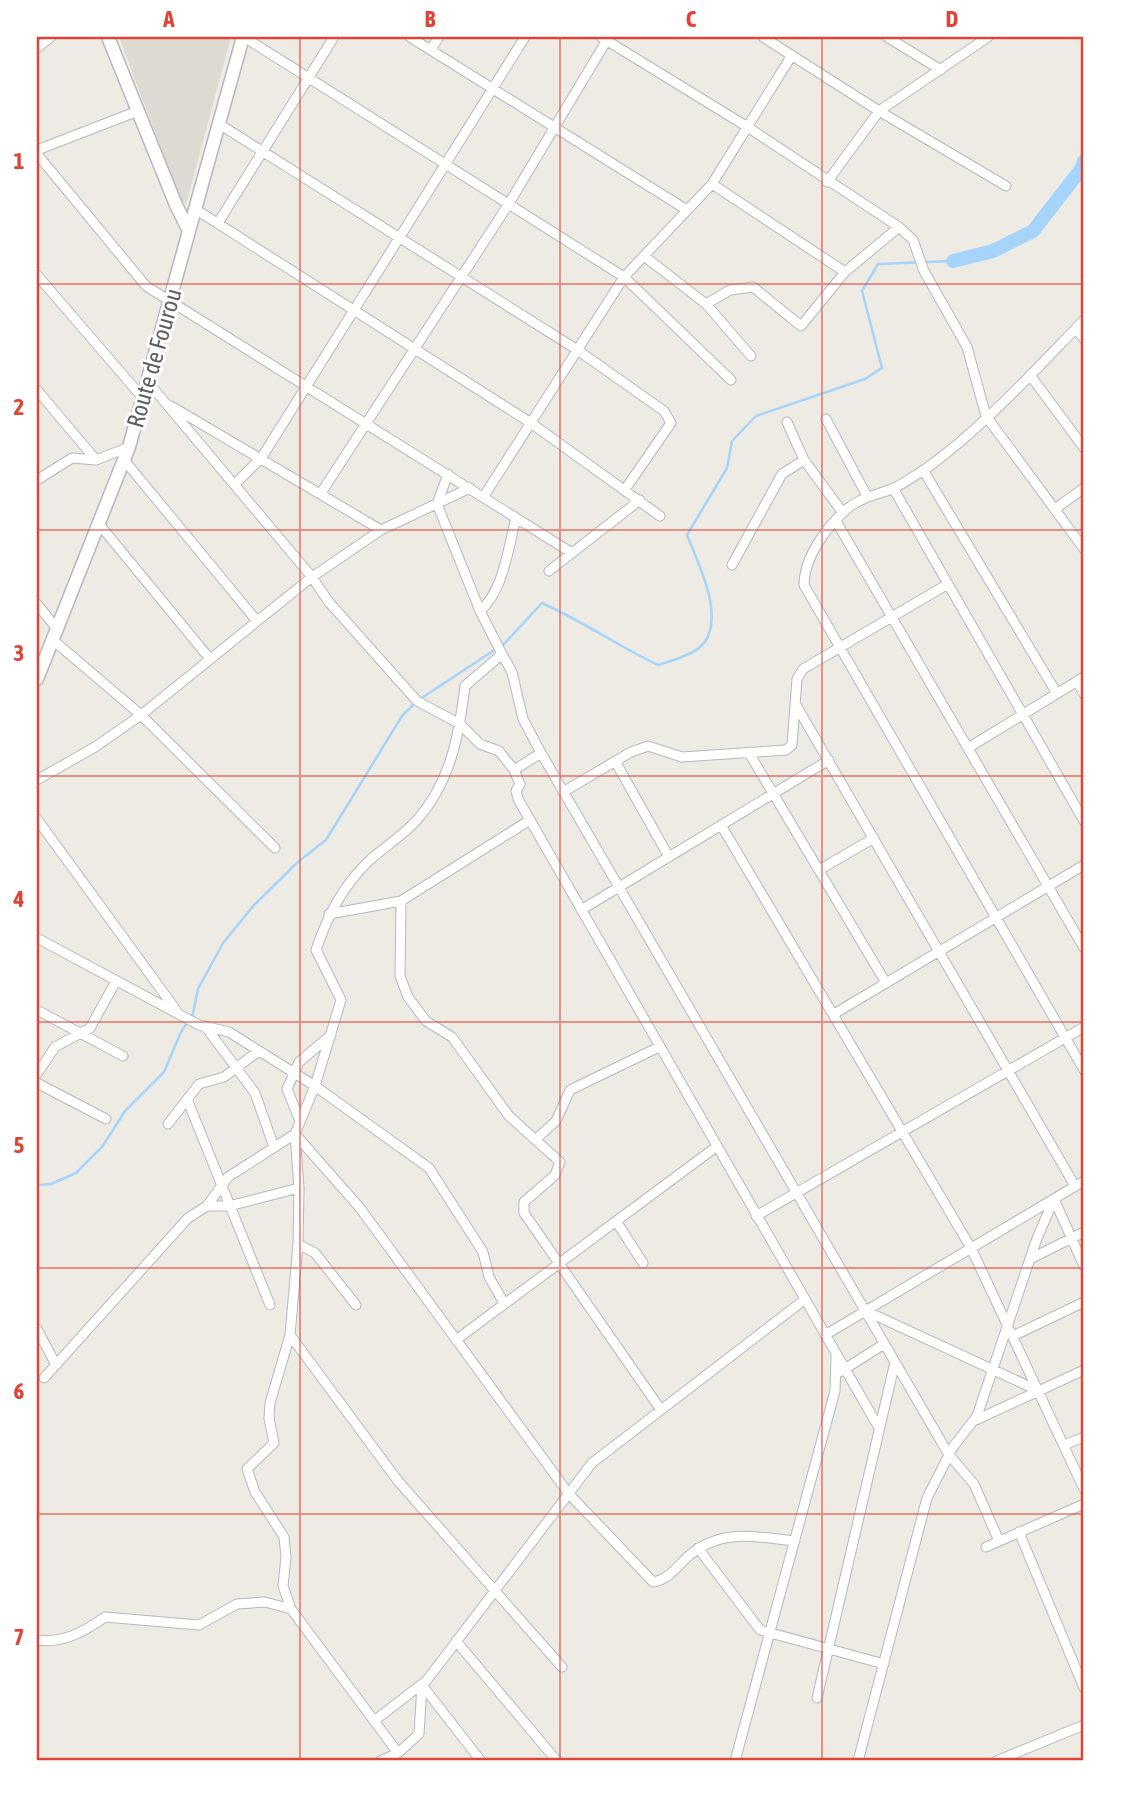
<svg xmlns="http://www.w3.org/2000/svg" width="1121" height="1798" font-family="'Asap Condensed',sans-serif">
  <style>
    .education { fill: #dddad1 }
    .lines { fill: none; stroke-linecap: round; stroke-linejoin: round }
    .stream { stroke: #a6d4fa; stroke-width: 2.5 }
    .river { stroke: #a6d4fa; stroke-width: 14 }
    .street-casing { stroke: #b5b8bc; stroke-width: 11 }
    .secondary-casing { stroke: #b4b7bc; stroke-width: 15 }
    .street { stroke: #fff; stroke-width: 9 }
    .secondary { stroke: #fff; stroke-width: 12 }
    .grid { fill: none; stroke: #df4537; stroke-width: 2; stroke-opacity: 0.55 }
    .labels { text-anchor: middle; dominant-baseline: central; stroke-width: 6; stroke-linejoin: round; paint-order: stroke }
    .street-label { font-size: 24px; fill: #5b5e63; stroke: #fff }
    .neatline { fill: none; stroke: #df4537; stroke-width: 2.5 }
    .grid-label { font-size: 23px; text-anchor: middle; font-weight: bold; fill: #df4537 }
  </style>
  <rect width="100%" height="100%" fill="#edebe3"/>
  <path class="education" d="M119,37H231L186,204L181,201Z"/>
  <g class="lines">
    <path class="stream" d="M502,646L542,603C582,621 618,646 658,665C671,661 689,656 699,648C729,623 698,563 687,535L727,468L732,441L756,416L865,379L882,368L862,291L878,264L953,261
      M420,699L496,649
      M192,1018L198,989L223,943L254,905L299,861L326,840L402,716L415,703
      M37,1185L51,1184L76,1173L102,1147L125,1111L164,1072L181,1032L187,1023"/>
    <path class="river" d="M953,261L993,251L1033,231L1082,168L1084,161"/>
    <defs>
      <path id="street" d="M244,37L624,277L731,380
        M410,37L687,210
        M601,37L746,126L899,227L913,240L924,271L967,347L986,416L1084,549
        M763,37L879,111L1006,186
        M887,37L941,70
        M37,48L51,37
        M431,49L439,37
        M219,124L576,349L664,411L671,423L626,488
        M37,150L138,111
        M37,154L146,286L572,553
        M827,182L879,111L988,37
        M712,184L845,272
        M195,209L531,423L660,516
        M218,223L334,37
        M644,256L706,304L751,356
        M37,275L142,397
        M706,304L730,290L753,287L801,326L845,272L899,227
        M1084,320C1035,370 982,429 924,470C914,476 903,484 892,489C876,495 862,497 848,508C827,526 804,557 804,585L1084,1070
        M1076,328L1084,339
        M1030,375L1084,448
        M147,381L312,577L328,601L417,701L460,724L480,744L499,751L514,770L520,784L516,791L518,799L879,1428
        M37,390L96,460
        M171,406L381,530
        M826,419L867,496
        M787,422L804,460L843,513
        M124,460L257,621
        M923,470L1056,692
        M37,480L72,458L96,460L129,447
        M235,484L262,457L525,37
        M893,488L1084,821
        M321,493L508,205L607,40
        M484,496L624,277L712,184L792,55
        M1055,509L1084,488
        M836,521L1084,948
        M99,524L210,659
        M732,565L782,474L804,460
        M549,571L640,500
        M37,604L58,630
        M480,611C504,590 508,548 516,518
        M54,641L141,715L275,848
        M502,654L512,672L523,719L541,753L949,1455L974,1484L999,1541
        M1077,681L1084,694
        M796,705L1075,1186
        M968,748L1084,677
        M749,753L886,983
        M615,761L669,857
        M514,770L541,753
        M37,780L95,747L141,715L312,577L381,530L470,488
        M563,792L631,752L648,746L682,757L786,750L792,745L797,679L803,669L948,584
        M37,819L176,1010
        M721,825L971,1248L1084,1489
        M819,870L874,838
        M401,901L400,976L408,997L426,1021L452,1037L509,1116L560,1162L555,1175L524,1202V1213L661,1410
        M581,910L829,760
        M329,914L401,901L530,820
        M37,938L199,1025L229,1032L315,1086L429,1168L483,1252L489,1277L504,1303
        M37,1010L123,1056
        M834,1014L1084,865
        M205,1026L255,1093L274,1147
        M37,1074L55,1047L90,1028L116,981
        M37,1083L106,1119
        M187,1099L270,1305
        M300,1121L287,1089L299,1062L331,1035
        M168,1124L199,1084L224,1077L259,1051
        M536,1139L556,1121L570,1090L659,1047
        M1054,1199L1084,1266
        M207,1206L228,1177L295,1134L360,1208L569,1494L653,1582C671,1579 677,1565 691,1554C723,1528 757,1537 795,1541
        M756,1216L1084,1027
        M616,1221L643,1263
        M298,1244L315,1253L356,1305
        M1030,1259L1084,1232
        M866,1311L1039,1391
        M37,1329L56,1365
        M290,1335L398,1481L562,1667
        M825,1335L1084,1181
        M1013,1336L1084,1302
        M456,1340L716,1147
        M840,1372L884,1344
        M44,1378L188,1218L207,1206H229L299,1188
        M976,1420L1084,1370
        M1064,1445L1084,1437
        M1019,1532L1084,1688
        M986,1547L1084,1504
        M698,1548L760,1630L884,1664
        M37,1640C63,1644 85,1631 105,1617L199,1625L237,1604L265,1602L291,1609
        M456,1641L557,1761
        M422,1685L481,1761
        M817,1698L895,1362
        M374,1721L427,1680L592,1463L804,1300
        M398,1753L291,1609L283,1586L286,1557L284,1537L255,1492L247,1469L274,1443L269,1418L270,1403L290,1335L298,1244L299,1188L295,1134L315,1086L341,1000L316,950C328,915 343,885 371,859C386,846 403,835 416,821C451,782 459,735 465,686L502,654L480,611L437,504L448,474
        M380,1761L398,1753L419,1734L422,1685
        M735,1761L835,1391L836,1356
        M858,1761L927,1498L953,1447L977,1416L1036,1241L1054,1199
        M996,1761L1084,1725"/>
      <path id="secondary" d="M189,231L243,37
        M37,679L129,447L189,231L176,205L108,37"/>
    </defs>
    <use href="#street" class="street-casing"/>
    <use href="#secondary" class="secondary-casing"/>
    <use href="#street" class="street"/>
    <use href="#secondary" class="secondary"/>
  </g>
  <path class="grid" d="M300,37V1761M560,37V1761M822,37V1761M37,284H1084M37,530H1084M37,776H1084M37,1022H1084M37,1268H1084M37,1514H1084"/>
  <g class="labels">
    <g class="street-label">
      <text transform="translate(154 358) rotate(-74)">Route de Fourou</text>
    </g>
  </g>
  <rect width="1121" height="1798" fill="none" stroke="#ffffff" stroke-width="77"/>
  <rect x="38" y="38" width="1044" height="1721" class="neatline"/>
  <g class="grid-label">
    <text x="169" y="27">A</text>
    <text x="430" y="27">B</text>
    <text x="691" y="27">C</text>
    <text x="952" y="27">D</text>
    <text x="19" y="169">1</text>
    <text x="19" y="415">2</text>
    <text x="19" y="661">3</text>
    <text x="19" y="907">4</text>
    <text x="19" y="1153">5</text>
    <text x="19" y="1399">6</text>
    <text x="19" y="1645">7</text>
  </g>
</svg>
